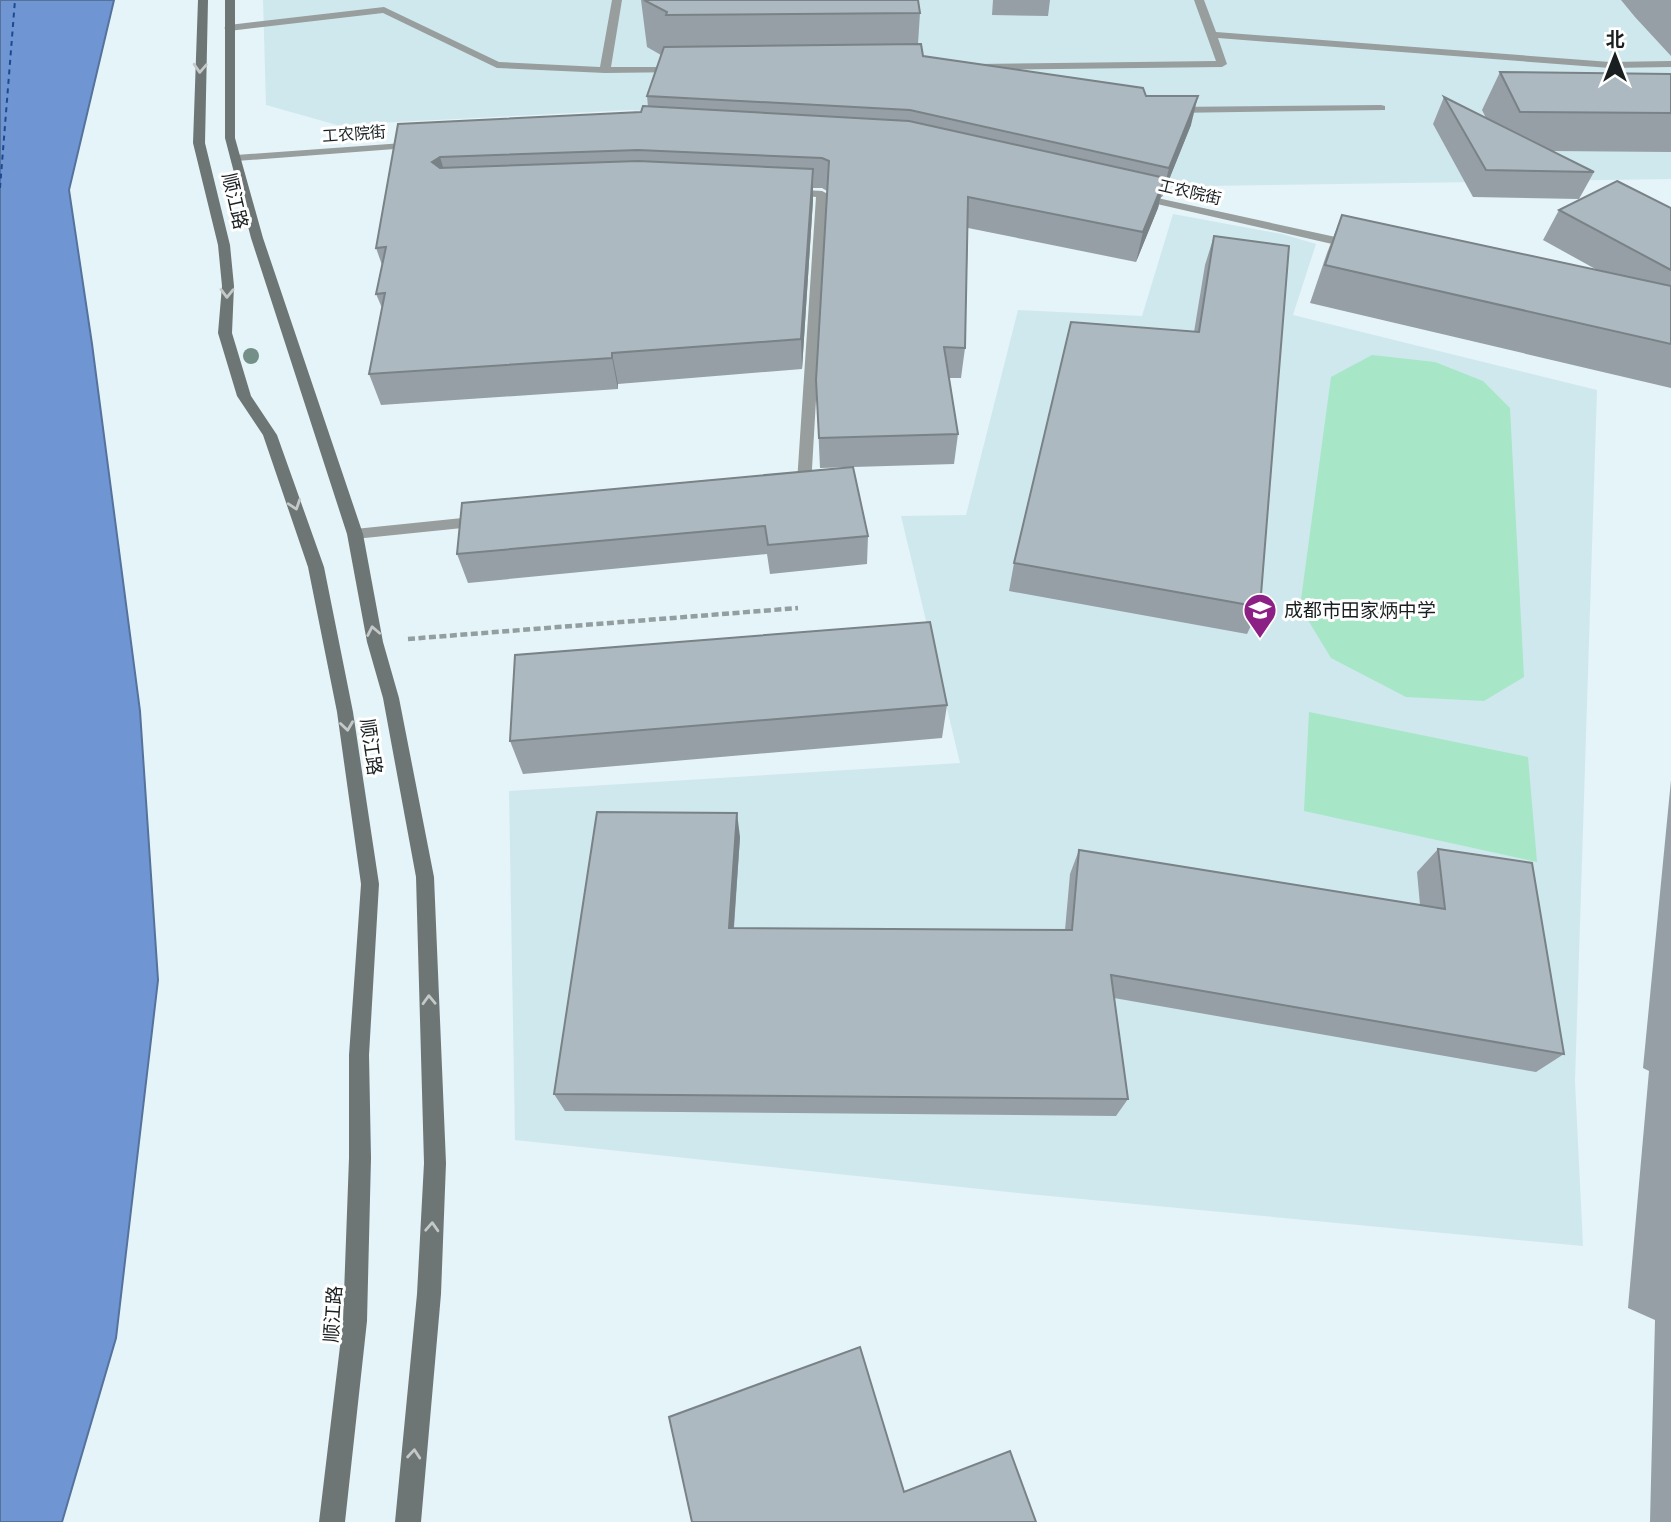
<svg xmlns="http://www.w3.org/2000/svg" width="1671" height="1522" font-family="Roboto,'Noto Sans SC',sans-serif">
  <style>
    .built { fill: #cfe8ed }
    .green { fill: #a7e6c7 }
    .water { fill: #6f96d3; stroke: #55729d; stroke-width: 2 }
    .lines { fill: none; stroke-linecap: round; stroke-linejoin: round }
    .ferry { stroke: #1b4a93; stroke-width: 2; stroke-dasharray: 5 4.5; stroke-linecap: butt }
    .path { stroke: #939ea1; stroke-width: 4.5; stroke-dasharray: 7 3.5; stroke-linecap: butt }
    .service { fill: #979e9d; fill-rule: evenodd }
    .minor { fill: #979e9d; fill-rule: evenodd }
    .secondary { fill: #6d7675; fill-rule: evenodd }
    .tree { fill: #738f87 }
    .wall { fill: #959fa5 }
    .shaded-wall { fill: #798286 }
    .building { fill: #adb9c0; stroke: #798286; stroke-width: 2 }
    .oneway { stroke: #c5c8c8 }
    .labels { text-anchor: middle; dominant-baseline: central; stroke-width: 6; stroke-linejoin: round; paint-order: stroke }
    .far-street-label { font-size: 16px; fill: #191f20; stroke: #fff }
    .street-label { font-size: 19px; fill: #191f20; stroke: #fff }
    .poi-label { font-size: 19px; fill: #191f20; stroke: #fff; text-anchor: start }
  </style>
  <rect width="100%" height="100%" fill="#e5f4f8"/>
  <path class="built" d="M263,0H1671V179L1137,187L855,124L631,110L337,125L266,105Z
    M1173,214L1282,234L1316,244L1293,315L1597,390L1575,1081L1583,1246L1028,1194L515,1140L509,791L960,763L901,516L966,515L1018,310L1142,316Z"/>
  <path class="green" d="M1372,355L1435,362L1483,381L1510,408L1524,677L1484,701L1406,697L1331,658L1300,607L1331,377Z
    M1309,712L1528,757L1537,862L1304,811Z"/>
  <path class="water" d="M0,0H114L69,190L92,344L140,711L158,980L116,1338L62,1522H0Z"/>
  <g class="lines">
    <path class="ferry" d="M0,188L15,0"/>
    <path class="path" d="M408,639L798,608"/>
    <path class="service" d="M612,0H622L611,67H681L685,68V72L605,73L497,68L383,13L229,31L224,28L229,25L384,7L499,62L600,67Z
      M1194,0H1204L1216,32L1610,62L1671,61V67L1610,68L1218,38L1227,64L1222,67L978,70L973,67L978,64L1216,61Z
      M1381,105L1385,106V110L1172,113L1167,110L1172,107Z"/>
    <path class="minor" d="M417,142L423,145L421,147L236,161L230,158L236,155Z
      M789,189L822,191L828,194L811,486L809,490L795,492L788,487L797,482L816,197L785,194V190Z
      M1139,194L1354,241L1360,245L1354,249L1135,199L1133,197Z
      M482,516L489,521L482,526L355,539L347,534L355,529Z"/>
    <path class="secondary" d="M198,0H208L205,143L230,245L234,286L232,333L251,396L277,435L324,567L353,712L379,884L369,1055L371,1158L367,1321L345,1522H319L343,1321L349,1158V1055L361,884L337,712L308,567L263,435L237,396L218,333L222,286L218,245L193,143Z
      M225,0H235V138L263,238L363,534L383,642L399,698L434,877L446,1163L441,1294L421,1522H395L417,1294L424,1163L416,877L383,698L367,642L347,534L251,238L225,138Z"/>
  </g>
  <circle class="tree" cx="251" cy="356" r="8"/>
  <path class="wall" d="M641,0H918L920,13L918,44L923,56L1146,96L1191,125L1162,197H1161L1158,208L1136,262L968,228L965,348L961,378H949L958,434L954,464L820,468L816,380L827,191L822,188H813V200L802,369L618,384V389L381,405L369,374L382,308L376,294L382,265L376,248L398,124L641,112L648,107L647,96L661,55L647,47Z
    M993,0H1050L1048,16L992,15Z
    M1621,0H1671V56L1635,17Z
    M1500,72L1671,74V152L1551,151L1594,172L1579,199L1473,197L1433,124L1444,97L1486,118L1482,110Z
    M1671,208V388L1310,303L1327,253L1342,215L1599,271L1543,240L1559,210Z
    M1214,236L1260,607L1247,634L1009,591L1014,563L1194,332L1205,265Z
    M853,467L868,536L867,564L770,574L767,554L468,583L457,554Z
    M947,705L942,738L523,774L510,741Z
    M1671,780V1522H1650L1655,1320L1628,1308L1649,1071L1643,1068Z
    M740,837L734,928L1065,930L1070,874L1079,850L1420,905L1417,872L1438,849L1564,1054L1536,1072L1114,998L1128,1099L1116,1116L565,1111L554,1094Z"/>
  <path class="shaded-wall" d="M1198,96L1191,125L1162,197L1169,168Z
    M440,157L449,187L432,162Z
    M813,169V200L802,369L801,339Z
    M1165,178L1158,208L1136,262L1143,232Z
    M612,353L618,384V389L612,358Z
    M737,813L740,837L732,950L729,928Z"/>
  <path class="building" d="M644,0H918L920,13L666,15L667,12Z
    M921,44L923,56L1143,88L1146,96H1198L1169,168L910,110L647,96L664,47Z
    M1500,72L1671,74V113L1520,112Z
    M1444,97L1594,172L1486,170Z
    M643,106L909,121L1165,178L1143,232L968,197L965,348L944,347L958,434L819,438L816,380L829,161L822,158L638,150L440,157L432,162L440,168L638,161L813,169L801,339L612,353V358L369,374L385,293L376,294L386,247L376,248L398,124L641,112Z
    M1617,181L1671,208V270L1559,210Z
    M1342,215L1671,286V344L1325,265Z
    M1214,236L1289,246L1260,607L1014,563L1071,322L1199,332Z
    M853,467L868,536L768,545L765,526L457,554L462,503Z
    M930,622L947,705L510,741L515,655Z
    M597,812L737,813L729,928L1072,930L1079,850L1445,909L1438,849L1532,863L1564,1054L1111,975L1128,1099L554,1094Z
    M860,1347L904,1492L1010,1451L1036,1522H692L669,1417Z"/>
  <defs><path id="oneway-chevron" d="M-2-3.5L2.5 0L-2 3.5" fill="none" stroke-width="1.6" stroke-linecap="round" stroke-linejoin="round" transform="scale(1.75)"/></defs>
  <g class="oneway">
    <use href="#oneway-chevron" transform="translate(200 68) rotate(93)"/>
    <use href="#oneway-chevron" transform="translate(227 293) rotate(91)"/>
    <use href="#oneway-chevron" transform="translate(295 505) rotate(71)"/>
    <use href="#oneway-chevron" transform="translate(373 631) rotate(-101)"/>
    <use href="#oneway-chevron" transform="translate(347 726) rotate(82)"/>
    <use href="#oneway-chevron" transform="translate(429 1000) rotate(-92)"/>
    <use href="#oneway-chevron" transform="translate(432 1227) rotate(-87)"/>
    <use href="#oneway-chevron" transform="translate(414 1454) rotate(-85)"/>
  </g>
  <defs>
    <symbol id="school-pin" viewBox="-11 -11 22 30"><path d="M0 17L-7.5 6A9.5 9.5 0 1 1 7.5 6Z" fill="#8d2084" stroke="#fff"/><path d="M0-5L7-2L0 1L-7-2ZM-4 1L0 2.5L4 1V4Q0 6-4 4Z" fill="#fff"/></symbol>
  </defs>
  <g fill-rule="evenodd">
    <use href="#school-pin" x="1241" y="591" width="38" height="52"/>
  </g>
  <g class="labels">
    <g class="far-street-label">
      <text transform="translate(354 134) rotate(-4)">工农院街</text>
      <text transform="translate(1190 192) rotate(13)">工农院街</text>
    </g>
    <g class="street-label">
      <text transform="translate(235 201) rotate(77)">顺江路</text>
      <text transform="translate(371 747) rotate(82)">顺江路</text>
      <text transform="translate(333 1314) rotate(-86)">顺江路</text>
    </g>
    <g class="poi-label">
      <text x="1284" y="610">成都市田家炳中学</text>
    </g>
  </g>
  <g transform="translate(1615 56)" stroke="#ffffff" stroke-width="5" paint-order="stroke">
  <path d="M0-5L12 26L0 18L-12 26Z" fill="#191f20"/>
  <text y="-10" font-size="19" font-weight="bold" text-anchor="middle" fill="#191f20">北</text>
  </g>
</svg>
